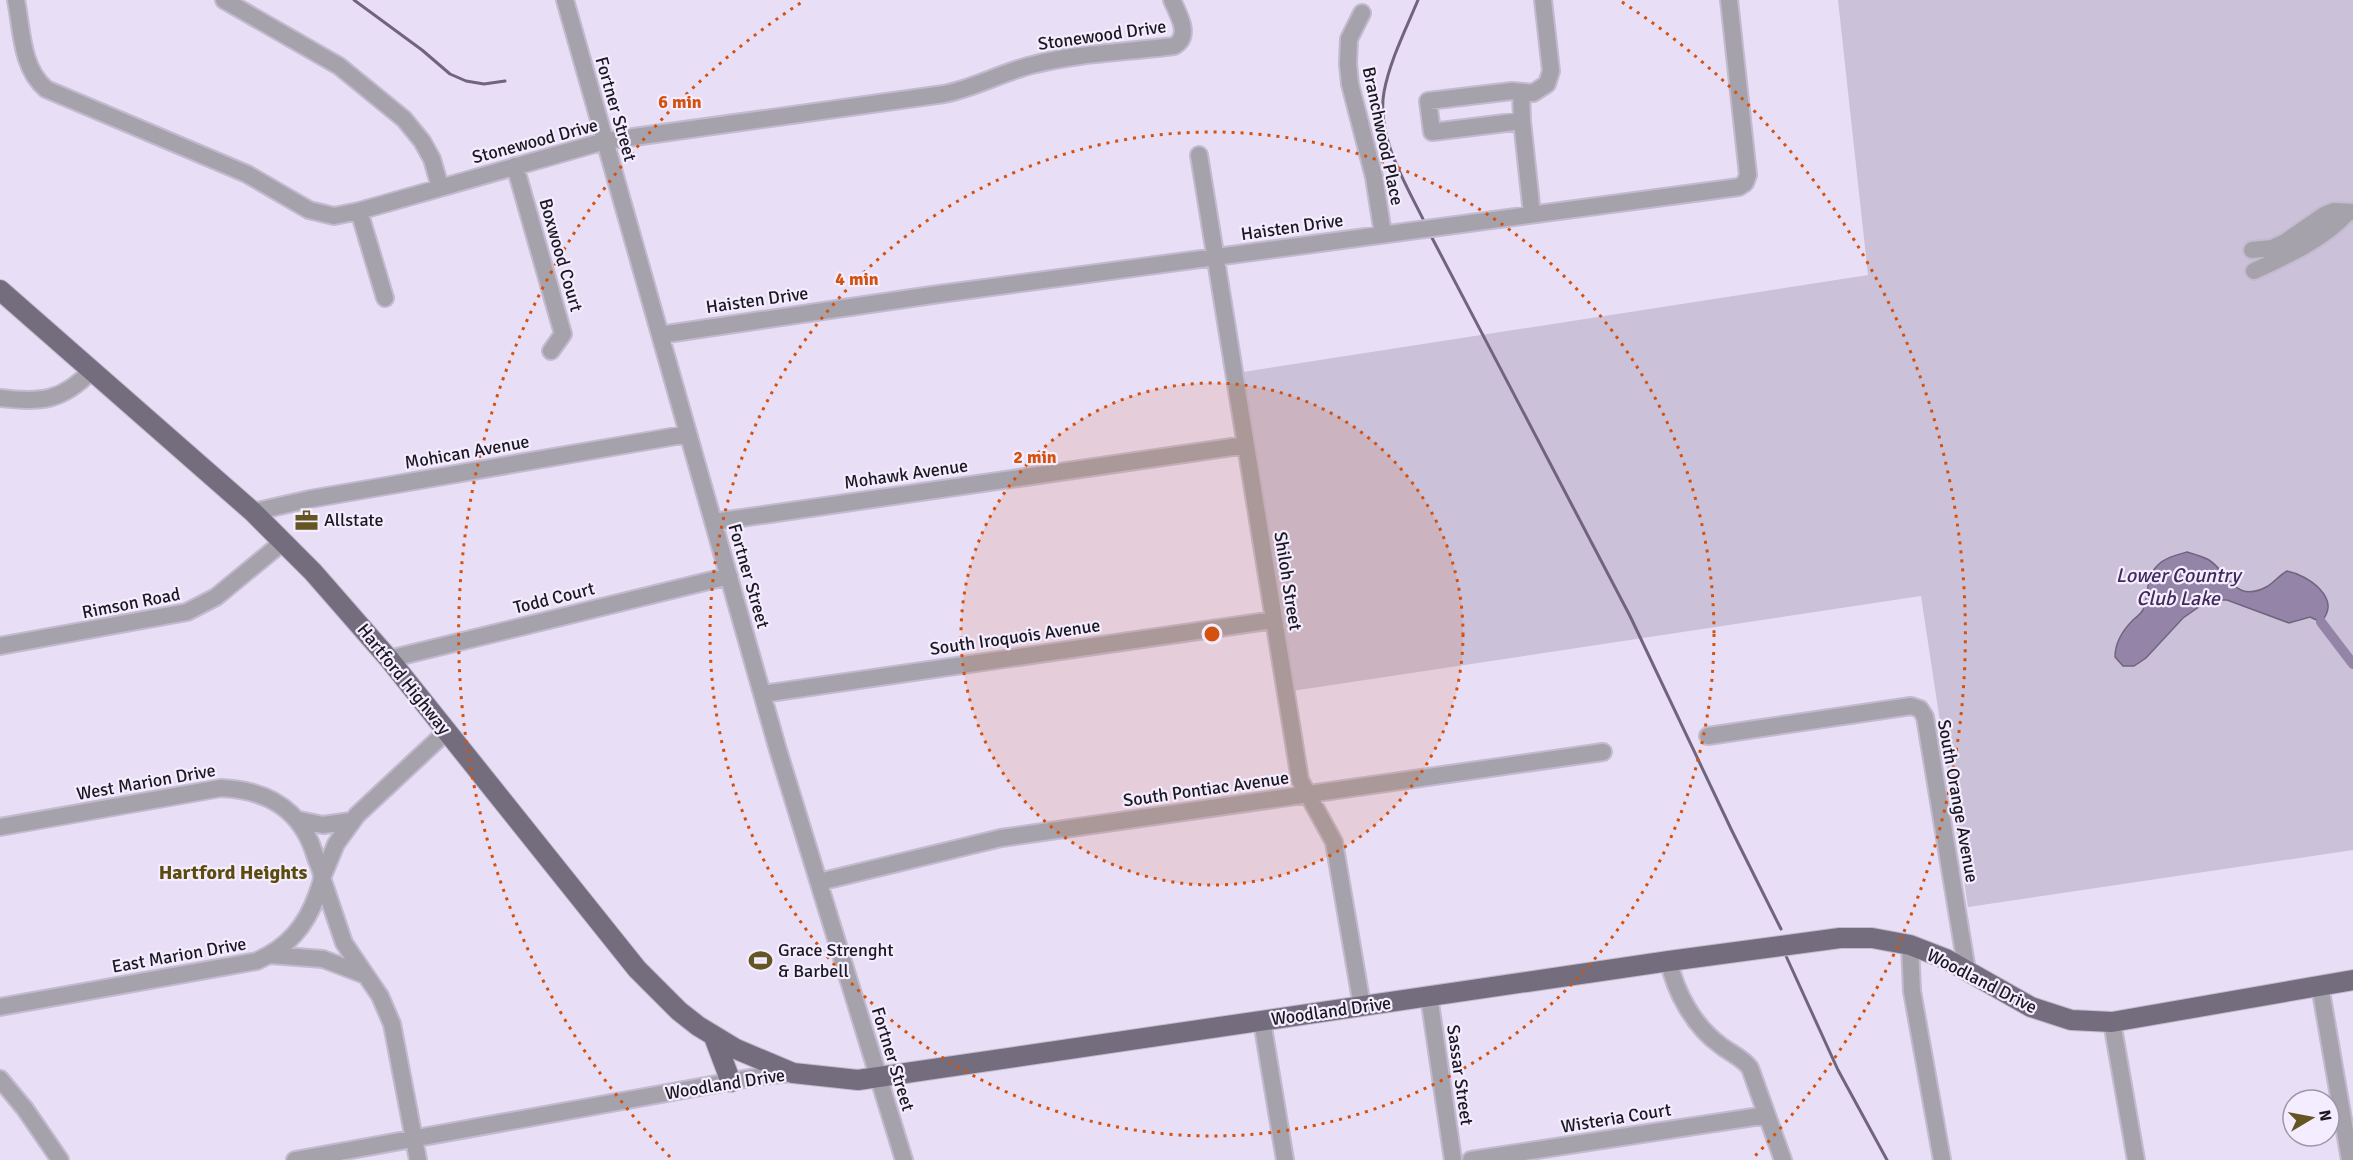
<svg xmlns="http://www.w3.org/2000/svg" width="2353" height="1160" font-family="Signika,sans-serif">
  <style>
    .green { fill: #cbc1d9 }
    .water { fill: #9484a8; stroke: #70647f; stroke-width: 1.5 }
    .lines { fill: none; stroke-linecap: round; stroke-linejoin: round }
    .stream { stroke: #70647f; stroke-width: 3 }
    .canal { stroke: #9484a8; stroke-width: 10 }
    .minor-casing { stroke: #c3bacf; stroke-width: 20 }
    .major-casing { stroke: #c3bacf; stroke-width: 22 }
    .minor { stroke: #a6a2ac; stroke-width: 16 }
    .major { stroke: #746d7e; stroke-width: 20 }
    .ring { fill: none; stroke: #d4520e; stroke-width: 3; stroke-dasharray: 3 6 }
    .labels { text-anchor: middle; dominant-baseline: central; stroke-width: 4.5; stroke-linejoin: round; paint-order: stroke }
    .street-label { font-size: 18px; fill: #1b1820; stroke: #f4ecff }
    .poi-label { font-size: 18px; fill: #1b1820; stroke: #f4ecff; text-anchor: start }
    .water-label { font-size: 20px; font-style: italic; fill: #41295a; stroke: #f4ecff }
    .neighbourhood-label { font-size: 20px; font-weight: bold; fill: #5b4c0d; stroke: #f4ecff }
    .centre { fill: #d4520e; stroke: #f4ecff; stroke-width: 3 }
    .ring-label { font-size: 18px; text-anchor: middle; font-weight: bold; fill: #d4520e; stroke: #f4ecff; stroke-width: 4.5; stroke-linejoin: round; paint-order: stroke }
  </style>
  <rect width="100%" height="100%" fill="#e8def5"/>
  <path class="green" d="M1838,0H2353V850L1968,907L1921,596L1292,691L1243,372L1868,275Z"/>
  <path class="water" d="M2187,552C2194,554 2202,556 2209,560C2229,573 2235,605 2268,586C2274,582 2280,575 2287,571C2307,575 2343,598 2321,622L2310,617L2289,623L2227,600H2209L2183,618L2146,658L2134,666H2123L2115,657C2115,643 2123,630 2133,620C2137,616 2140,615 2143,610C2149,595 2145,578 2157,566C2164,558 2176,555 2187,552Z"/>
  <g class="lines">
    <path class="stream" d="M354,0L422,50L450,74L466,81L484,84L505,81
      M1418,0C1406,29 1390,60 1384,92C1376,137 1406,184 1425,223
      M1430,234L1630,616L1732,831L1781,929
      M1786,956L1838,1070L1887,1160"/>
    <path class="canal" d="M2321,622L2353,664"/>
    <defs>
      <path id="minor" d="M16,0C22,30 21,68 46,89L247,174L309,210L334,216L359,211L605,141L944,94C976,88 1004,71 1036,64C1080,53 1128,52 1174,46C1192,36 1178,14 1172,0
        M224,0L339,66L404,119L422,141L432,159L440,187
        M565,0L778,750L904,1160
        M1362,13L1349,39L1348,64L1350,84L1374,177L1383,234
        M1521,92L1522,121L1532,214
        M1522,121L1432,132L1428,101L1512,91L1533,93L1547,84L1551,71L1543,0
        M1199,155L1300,780L1334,842L1362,1006
        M515,166L563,334L551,351
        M359,211L385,298
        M2252,250L2272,248L2285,242L2324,215L2334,211L2353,212
        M2254,271C2285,257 2326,238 2348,212
        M660,335L932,295L1739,187L1745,183L1748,175L1729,0
        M0,398C41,403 63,401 92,370
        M253,512L310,499L688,434
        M714,522L1246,445
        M0,646L187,612L216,597L283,542
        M389,659L729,576
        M762,694L1274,620
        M1708,736L1911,706L1920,709L1925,717L1967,971
        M299,820L323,825L351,821
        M0,827L221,788C267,790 301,809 315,855C317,862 322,870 322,877C322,882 319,889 317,895C306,926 288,947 257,961L0,1007
        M819,882L1001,838L1603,752
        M1910,945L1912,991L1942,1160
        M270,955L323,959L365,975
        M1669,961C1675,992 1694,1026 1720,1045C1730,1053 1743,1058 1750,1068L1783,1160
        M2320,986L2350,1160
        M1429,996L1453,1160
        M1262,1021L1285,1160
        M2112,1022L2136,1160
        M0,1079L25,1109L60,1160
        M295,1160L761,1076L793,1073
        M418,1160L392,1024L380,996L344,943L322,878L336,844L357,815L447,731
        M1471,1160L1767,1115"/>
      <path id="major" d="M0,290L253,512L313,572L389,659L637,969L679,1011L698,1026L736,1049L793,1073L858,1080L1669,961L1840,938H1872L1910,945L1946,959L2031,1007L2071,1020L2112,1022L2353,980
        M714,1037L731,1082"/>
    </defs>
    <use href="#minor" class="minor-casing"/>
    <use href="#major" class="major-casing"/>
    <use href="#minor" class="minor"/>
    <use href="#major" class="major"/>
  </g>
  <circle cx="1212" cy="634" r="251" fill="#d4520e" fill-opacity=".12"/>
  <g class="ring">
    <circle cx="1212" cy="634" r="251"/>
    <circle cx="1212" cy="634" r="502"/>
    <path d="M670 1157A753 753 0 0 1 802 2M1622 2A753 753 0 0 1 1754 1157"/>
  </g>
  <defs>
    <symbol id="office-bare" viewBox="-9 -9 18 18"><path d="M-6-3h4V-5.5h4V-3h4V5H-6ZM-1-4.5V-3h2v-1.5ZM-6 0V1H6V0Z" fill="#635623" stroke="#f4ecff" stroke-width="2.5" paint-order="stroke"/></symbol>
    <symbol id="stadium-bare" viewBox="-9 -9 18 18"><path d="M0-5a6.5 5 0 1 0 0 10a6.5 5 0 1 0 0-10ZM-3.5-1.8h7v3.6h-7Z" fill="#635623" stroke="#f4ecff" stroke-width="2.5" paint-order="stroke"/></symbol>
  </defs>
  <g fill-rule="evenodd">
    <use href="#office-bare" x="290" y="504" width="33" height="33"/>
    <use href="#stadium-bare" x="744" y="944" width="33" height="33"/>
  </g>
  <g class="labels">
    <g class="street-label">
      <text transform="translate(1102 35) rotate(-8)">Stonewood Drive</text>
      <text transform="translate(616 109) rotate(74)">Fortner Street</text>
      <text transform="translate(1383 136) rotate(78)">Branchwood Place</text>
      <text transform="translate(535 141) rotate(-15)">Stonewood Drive</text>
      <text transform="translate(1292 227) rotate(-8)">Haisten Drive</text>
      <text transform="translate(561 255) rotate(74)">Boxwood Court</text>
      <text transform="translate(757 300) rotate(-8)">Haisten Drive</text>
      <text transform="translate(467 452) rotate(-10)">Mohican Avenue</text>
      <text transform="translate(906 474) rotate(-8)">Mohawk Avenue</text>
      <text transform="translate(749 576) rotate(74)">Fortner Street</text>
      <text transform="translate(1288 581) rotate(81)">Shiloh Street</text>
      <text transform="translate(554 598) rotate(-14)">Todd Court</text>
      <text transform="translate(131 603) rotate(-11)">Rimson Road</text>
      <text transform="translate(1015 637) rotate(-8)">South Iroquois Avenue</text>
      <text transform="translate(404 679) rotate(51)">Hartford Highway</text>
      <text transform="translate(146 782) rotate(-10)">West Marion Drive</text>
      <text transform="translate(1206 789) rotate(-8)">South Pontiac Avenue</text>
      <text transform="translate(1958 801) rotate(80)">South Orange Avenue</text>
      <text transform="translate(179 955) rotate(-10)">East Marion Drive</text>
      <text transform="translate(1982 981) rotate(27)">Woodland Drive</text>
      <text transform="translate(1331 1011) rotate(-8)">Woodland Drive</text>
      <text transform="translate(893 1059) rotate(73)">Fortner Street</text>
      <text transform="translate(1460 1075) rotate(82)">Sassar Street</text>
      <text transform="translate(725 1084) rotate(-9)">Woodland Drive</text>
      <text transform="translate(1616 1118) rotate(-9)">Wisteria Court</text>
    </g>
    <g class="poi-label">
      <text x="324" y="520">Allstate</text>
      <text x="778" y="950">Grace Strenght<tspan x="778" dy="21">&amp; Barbell</tspan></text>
    </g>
    <g class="water-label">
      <text x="2178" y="575">Lower Country<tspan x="2178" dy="23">Club Lake</tspan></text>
    </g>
    <g class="neighbourhood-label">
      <text x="233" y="872">Hartford Heights</text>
    </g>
  </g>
  <circle cx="1212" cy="634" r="9" class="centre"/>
  <g class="ring-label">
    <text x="680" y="108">6 min</text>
    <text x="857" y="285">4 min</text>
    <text x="1035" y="463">2 min</text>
  </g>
  <g transform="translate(2311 1118) rotate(80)"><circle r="28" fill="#f4ecff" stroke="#9d97a6" stroke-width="1.5"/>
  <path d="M0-4.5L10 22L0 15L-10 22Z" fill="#635623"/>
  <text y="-9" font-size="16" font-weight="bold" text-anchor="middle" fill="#1b1820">N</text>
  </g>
</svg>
